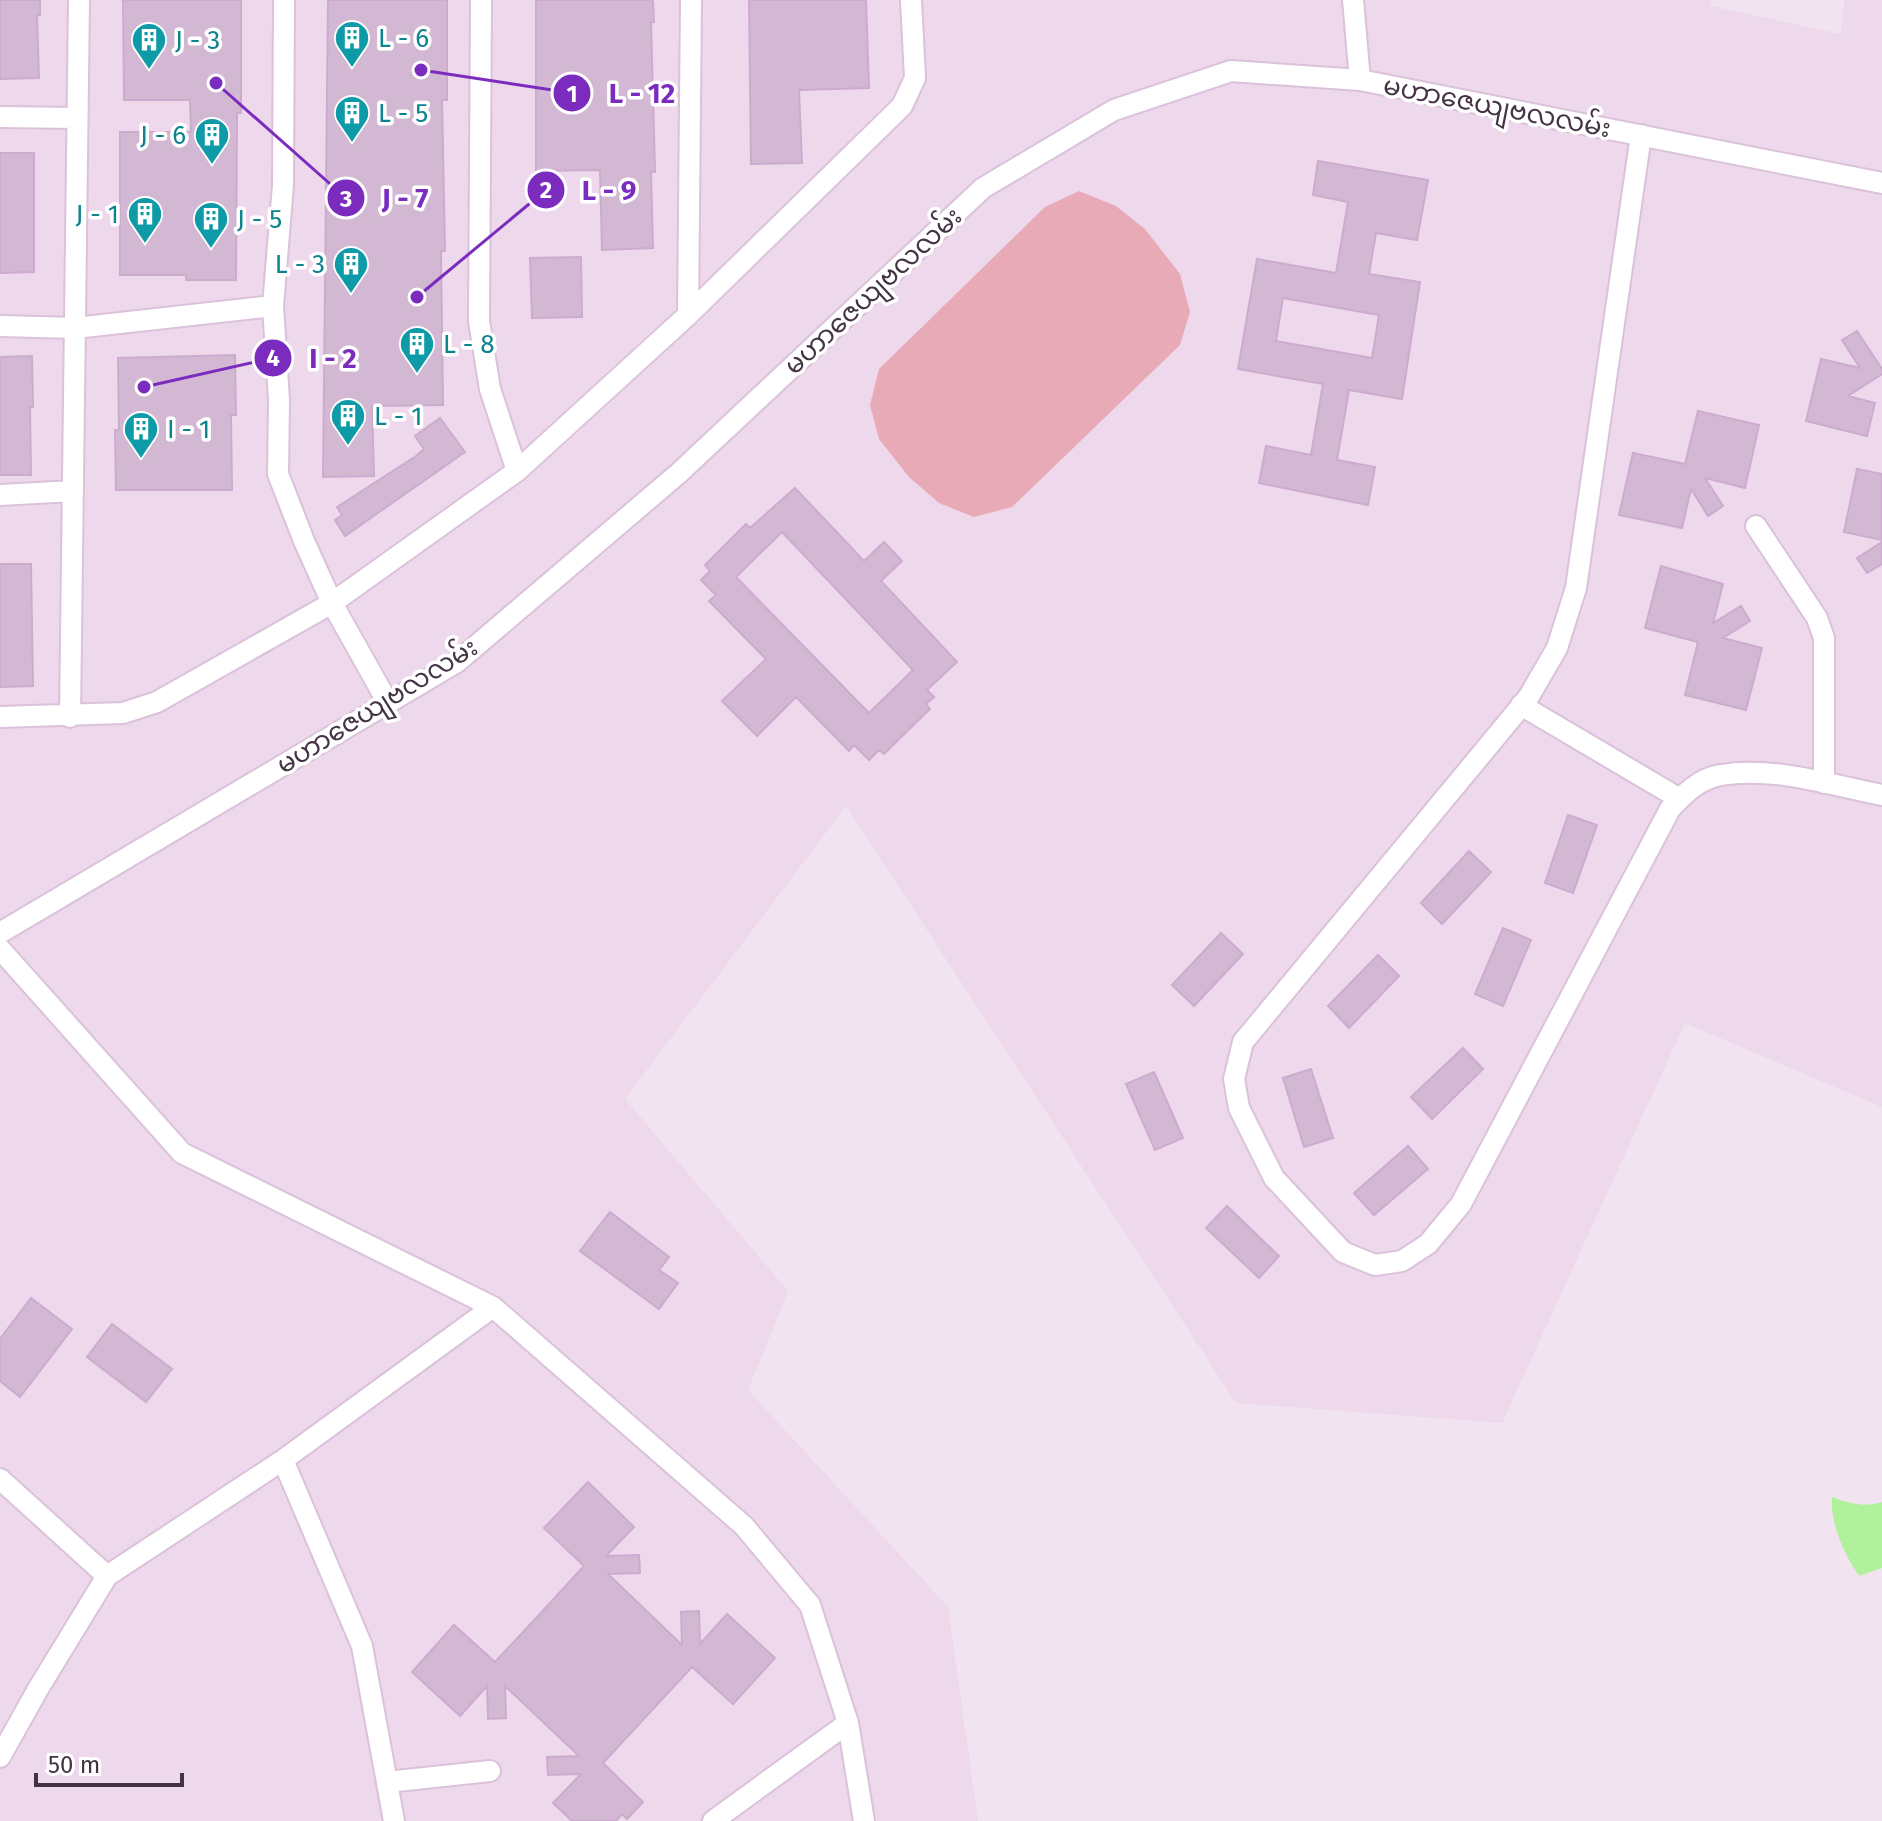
<svg xmlns="http://www.w3.org/2000/svg" width="1882" height="1821" font-family="'Fira Sans','Noto Sans Myanmar',sans-serif">
  <style>
    .residential { fill: #edd8ec }
    .green { fill: #e8aab6 }
    .water { fill: #b0f29c }
    .building { fill: #d3b8d4; stroke: #cdabcf; stroke-width: 2; fill-rule: evenodd }
    .lines { fill: none; stroke-linecap: round; stroke-linejoin: round }
    .street-casing { stroke: #dbc2db; stroke-width: 24 }
    .street { stroke: #fff; stroke-width: 20 }
    .labels { text-anchor: middle; dominant-baseline: central; stroke-width: 7; stroke-linejoin: round; paint-order: stroke }
    .culture-label { font-size: 26px; fill: #0d838f; stroke: #fff; text-anchor: start }
    .street-label { font-size: 26px; fill: #433344; stroke: #fff }
    .leader { fill: none; stroke: #7b2cbf; stroke-width: 3 }
    .callout-dot { fill: #7b2cbf; stroke: #fff; stroke-width: 3 }
    .mark-label { font-size: 24px; text-anchor: middle; font-weight: bold; fill: #fff }
    .callout-label { font-size: 28px; text-anchor: middle; font-weight: bold; fill: #7b2cbf; stroke: #fff; stroke-width: 7; stroke-linejoin: round; paint-order: stroke }
  </style>
  <rect width="100%" height="100%" fill="#f2e3f1"/>
  <path class="residential" d="M0,0H1711V6L1841,34L1844,0H1882V1107L1685,1023L1502,1423L1236,1403L846,806L625,1099L788,1291L748,1390L948,1607L978,1821H0Z"/>
  <path class="green" d="M1079,191L1116,206L1145,229L1180,274L1190,312L1180,345L1012,507L974,517L939,503L909,477L879,439L870,405L879,369L1045,207Z"/>
  <path class="water" d="M1832,1497C1849,1503 1865,1508 1882,1502V1568L1859,1576C1844,1554 1830,1523 1832,1497Z"/>
  <path class="building" d="M0,0H40V15H37L39,78L0,79Z
    M123,0H241V113H237L236,280H186V275H120V132H191L190,100H124Z
    M328,0H447V100H442L445,251H441L443,405L372,406L374,476L323,477Z
    M536,0H653L654,22H651L655,172H651L653,248L602,250L600,170L536,171Z
    M749,0H866L869,88L799,90L802,163L751,164Z
    M0,153H34V272L0,273Z
    M1318,161L1428,180L1417,240L1376,233L1369,274L1420,282L1402,399L1349,390L1337,460L1375,467L1368,505L1259,483L1266,446L1311,455L1323,384L1238,369L1257,259L1336,273L1348,202L1313,195ZM1283,298L1379,315L1372,358L1276,341Z
    M581,257L582,317L532,318L530,258Z
    M1857,331L1882,369V374L1848,396L1875,403L1867,436L1806,421L1821,359L1860,368L1842,340Z
    M235,355L236,415H231L232,490H116L115,430H119L118,358Z
    M32,356L33,407H30L31,475H0V357Z
    M1698,411L1759,425L1745,488L1705,478L1723,506L1708,516L1691,489L1682,528L1619,515L1633,453L1685,464Z
    M440,418L465,452L345,536L335,520L342,515L337,507L416,456L424,449L415,436Z
    M1857,469L1882,474V540L1844,532Z
    M795,488L864,561L884,542L902,561L881,581L957,662L927,690L934,697L926,704L930,709L884,754L879,750L869,760L854,745L849,751L796,697L757,736L722,701L766,659L709,601L716,595L701,580L710,571L705,565L746,524L750,528ZM782,532L913,670L869,713L736,577Z
    M1882,542V564L1867,573L1857,558Z
    M0,564H31L33,686L0,687Z
    M1661,566L1723,584L1713,623L1741,606L1750,621L1723,638L1762,648L1746,710L1685,695L1698,642L1645,628Z
    M1568,815L1597,825L1573,893L1545,883Z
    M1469,851L1491,872L1442,924L1421,903Z
    M1503,928L1531,940L1503,1006L1475,994Z
    M1221,933L1243,954L1194,1006L1172,985Z
    M1378,955L1399,976L1349,1028L1328,1006Z
    M1463,1048L1483,1069L1432,1119L1411,1097Z
    M1311,1069L1333,1138L1304,1147L1283,1078Z
    M1154,1072L1183,1138L1155,1150L1126,1084Z
    M1408,1146L1428,1169L1374,1215L1354,1193Z
    M1227,1206L1279,1256L1259,1278L1206,1228Z
    M610,1212L669,1257L659,1270L678,1283L659,1309L580,1251Z
    M31,1298L72,1329L20,1397L0,1381V1339Z
    M112,1324L172,1369L146,1402L87,1357Z
    M588,1482L634,1527L606,1556L639,1555L640,1573L608,1574L682,1645L681,1612L699,1611L700,1644L727,1614L775,1658L733,1704L692,1667L603,1763L643,1802L627,1819L622,1814L616,1821H572L553,1803L581,1774L548,1775L547,1757L579,1756L505,1686L506,1718L488,1719L487,1686L460,1716L412,1672L454,1625L495,1662L538,1616L584,1566L544,1528Z"/>
  <g class="lines">
    <defs>
      <path id="street" d="M284,0L283,185L273,306L279,400L278,474L304,541L332,603L388,703
        M481,0L479,321L490,389L517,471
        M1353,0L1360,80
        M0,117L77,118
        M1641,135L1576,588L1557,648L1528,698L1243,1042L1234,1079L1239,1108L1274,1178L1343,1252L1375,1265L1402,1261L1428,1244L1461,1204L1670,809C1684,794 1700,778 1721,775C1774,766 1831,785 1882,795
        M688,315L691,0
        M0,326L75,328L273,306
        M0,495L73,491
        M1756,526L1817,618L1824,638V783
        M1521,705L1680,799
        M0,717L123,713L157,702L332,603L517,471L688,315L902,106L915,78L911,0
        M70,717L79,0
        M0,933L457,662L679,473L983,188L1114,110L1231,71L1360,80L1882,183
        M0,949L182,1153L493,1307L744,1526L810,1605L848,1723L864,1821
        M283,1460L362,1646L394,1821
        M0,1479L107,1576
        M0,1757L38,1689L107,1576L283,1460L493,1307
        M387,1782L490,1771
        M713,1821L848,1723"/>
    </defs>
    <use href="#street" class="street-casing"/>
    <use href="#street" class="street"/>
  </g>
  <defs>
    <symbol id="building-pin" viewBox="-11 -11 22 30"><path d="M0 17L-7.5 6A9.5 9.5 0 1 1 7.5 6Z" fill="#0f9aa8" stroke="#fff"/><path d="M-4-6H4V6H1V3H-1V6H-4ZM-2.5-4.3h1.7v1.8h-1.7ZM.8-4.3h1.7v1.8H.8ZM-2.5-1h1.7V.8h-1.7ZM.8-1h1.7V.8H.8Z" fill="#fff"/></symbol>
  </defs>
  <g fill-rule="evenodd">
    <use href="#building-pin" x="332" y="18" width="40" height="54"/>
    <use href="#building-pin" x="129" y="20" width="40" height="54"/>
    <use href="#building-pin" x="332" y="93" width="40" height="54"/>
    <use href="#building-pin" x="192" y="115" width="40" height="54"/>
    <use href="#building-pin" x="125" y="194" width="40" height="54"/>
    <use href="#building-pin" x="191" y="199" width="40" height="54"/>
    <use href="#building-pin" x="331" y="244" width="40" height="54"/>
    <use href="#building-pin" x="397" y="324" width="40" height="54"/>
    <use href="#building-pin" x="328" y="396" width="40" height="54"/>
    <use href="#building-pin" x="121" y="409" width="40" height="54"/>
  </g>
  <g class="labels">
    <g class="culture-label">
      <text x="378" y="38">L - 6</text>
      <text x="175" y="40">J - 3</text>
      <text x="378" y="113">L - 5</text>
      <text x="186" y="135" text-anchor="end">J - 6</text>
      <text x="119" y="214" text-anchor="end">J - 1</text>
      <text x="237" y="219">J - 5</text>
      <text x="325" y="264" text-anchor="end">L - 3</text>
      <text x="443" y="344">L - 8</text>
      <text x="374" y="416">L - 1</text>
      <text x="167" y="429">I - 1</text>
    </g>
    <g class="street-label">
      <text transform="translate(1497 107) rotate(11)">မဟာဇေယျဗလလမ်း</text>
      <text transform="translate(873 291) rotate(-43)">မဟာဇေယျဗလလမ်း</text>
      <text transform="translate(377 706) rotate(-32)">မဟာဇေယျဗလလမ်း</text>
    </g>
  </g>
  <path class="leader" d="M421 70L572 93M417 297L546 190M216 83L346 198M144 387L273 358"/>
  <g class="callout-dot">
    <circle cx="421" cy="70" r="8"/>
    <circle cx="417" cy="297" r="8"/>
    <circle cx="216" cy="83" r="8"/>
    <circle cx="144" cy="387" r="8"/>
    <circle cx="572" cy="93" r="20"/>
    <circle cx="546" cy="190" r="20"/>
    <circle cx="346" cy="198" r="20"/>
    <circle cx="273" cy="358" r="20"/>
  </g>
  <g class="mark-label">
    <text x="572" y="102">1</text>
    <text x="546" y="198">2</text>
    <text x="346" y="207">3</text>
    <text x="273" y="366">4</text>
  </g>
  <g class="callout-label">
    <text x="642" y="103">L - 12</text>
    <text x="609" y="200">L - 9</text>
    <text x="405" y="208">J - 7</text>
    <text x="333" y="368">I - 2</text>
  </g>
  <path d="M36 1773v12h146v-12" fill="none" stroke="#433344" stroke-width="4"/>
  <text x="48" y="1773" font-size="24" fill="#433344" stroke="#ffffff" stroke-width="6" paint-order="stroke">50 m</text>
</svg>
